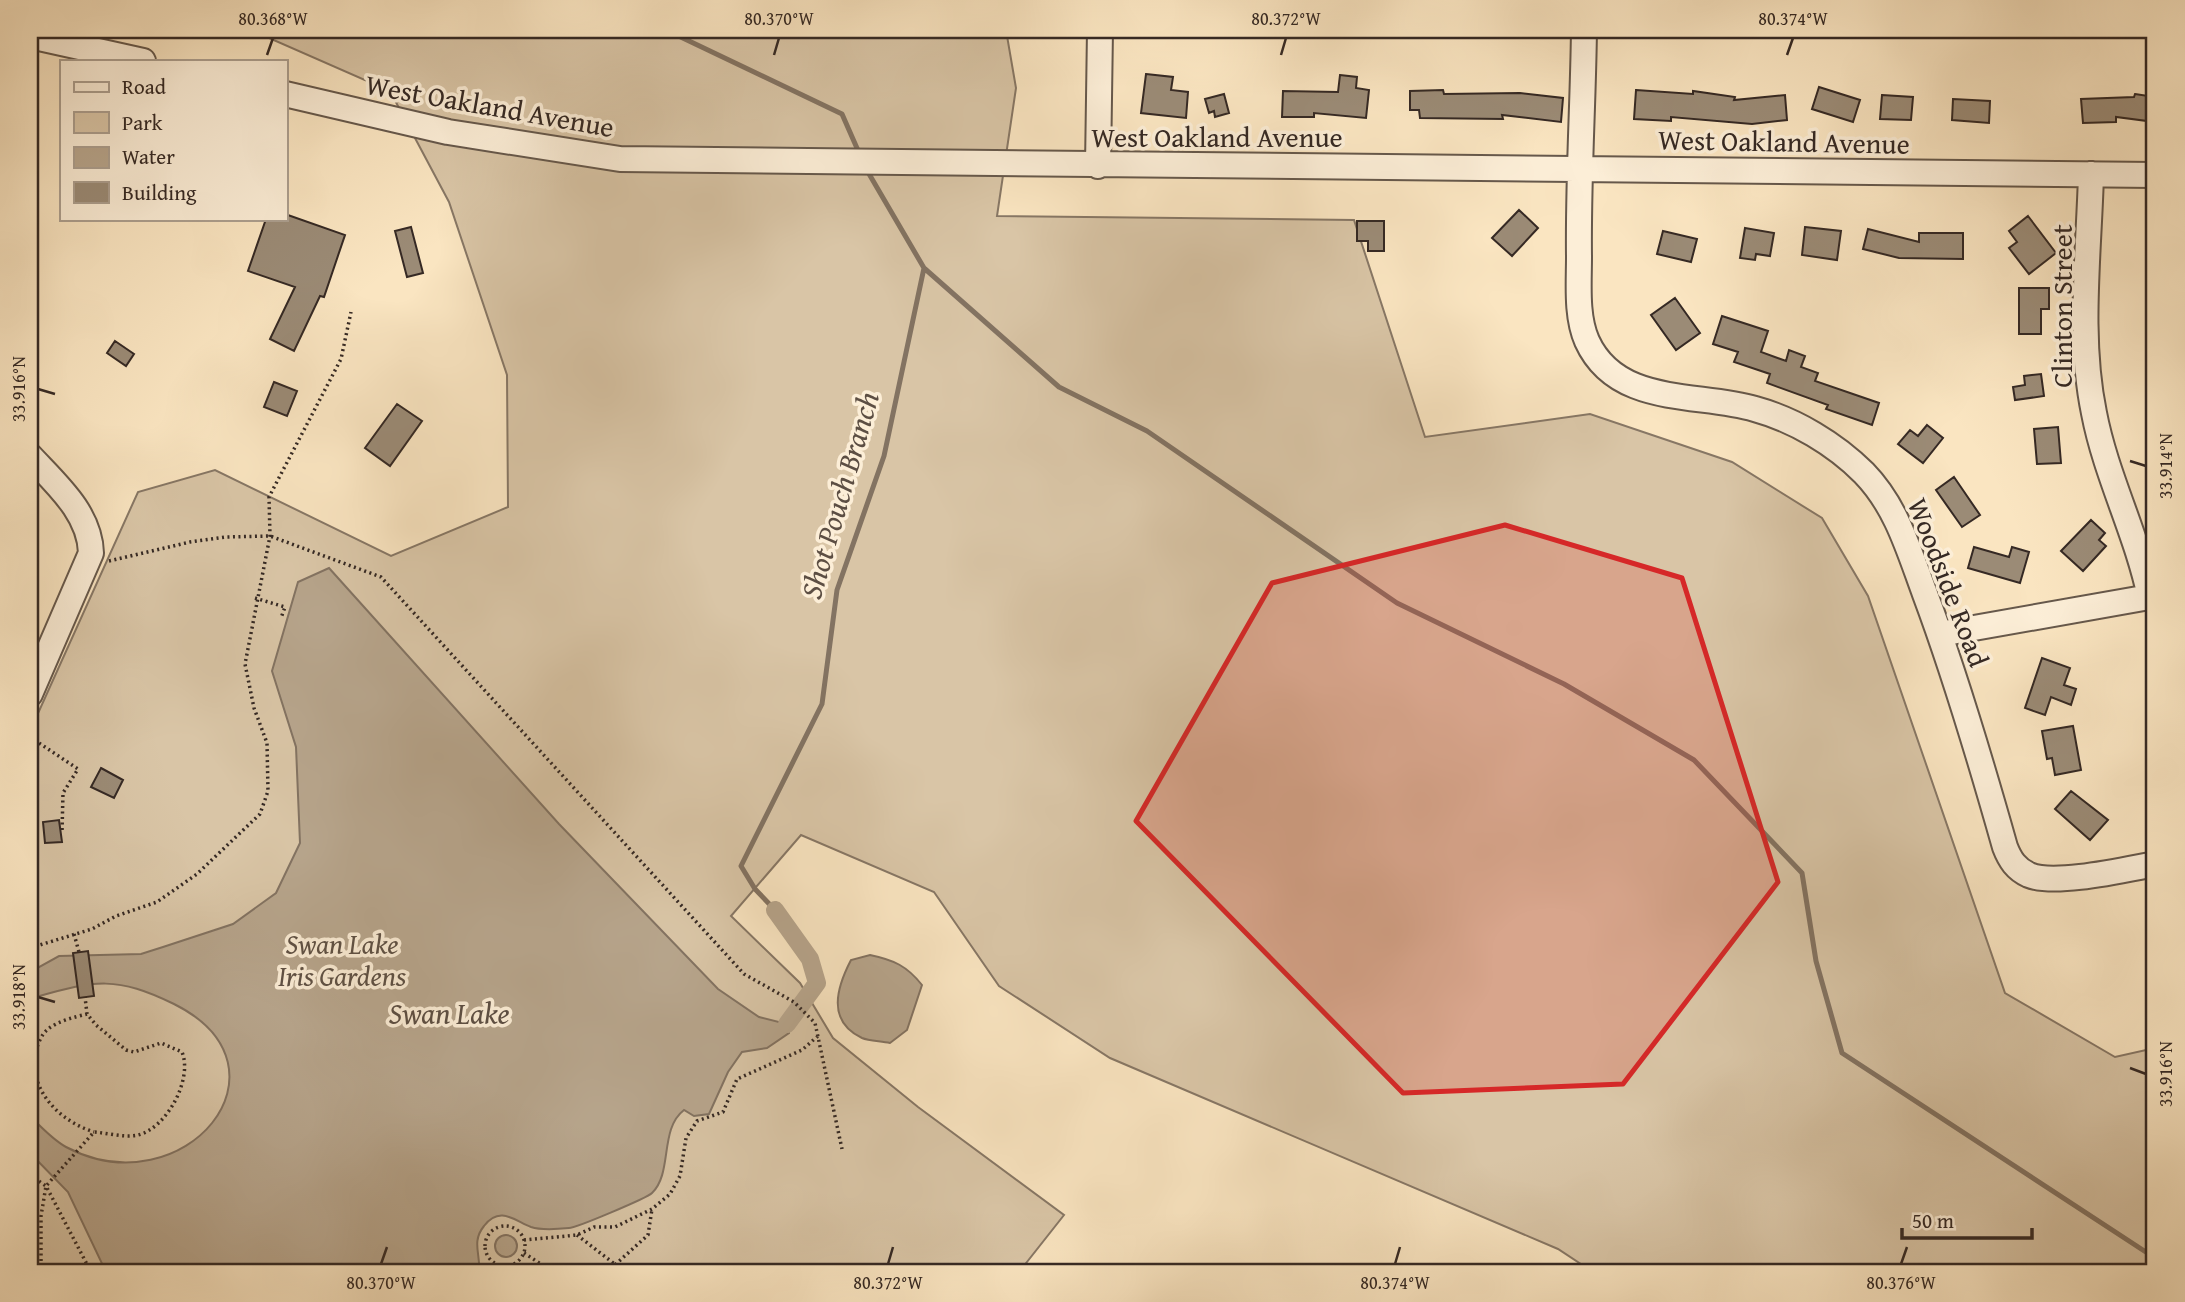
<svg xmlns="http://www.w3.org/2000/svg" width="2185" height="1302" font-family="'Gentium Book Plus',serif">
  <style>
    .green { fill: #d9c5a6; stroke: #877765; stroke-width: 2 }
    .water { fill: #b7a58c; stroke: #837362; stroke-width: 2 }
    .lines { fill: none; stroke-linecap: round; stroke-linejoin: round }
    .stream { stroke: #837362; stroke-width: 5 }
    .canal { stroke: #b7a58c; stroke-width: 18 }
    .building { fill: #9b8b76; stroke: #352924; stroke-width: 2 }
    .minor-casing { stroke: #66584b; stroke-width: 28 }
    .path { stroke: #352924; stroke-width: 3.5; stroke-dasharray: 2 3.5; stroke-linecap: butt }
    .minor { stroke: #fceed7; stroke-width: 24 }
    .marked { fill: #d62828; fill-opacity: 0.2; stroke: #d62828; stroke-width: 5; stroke-linejoin: round }
    .ticks { fill: none; stroke: #352924; stroke-width: 2.5 }
    .labels { text-anchor: middle; dominant-baseline: central; stroke-width: 7; stroke-linejoin: round; paint-order: stroke }
    .street-label { font-size: 28px; fill: #352924; stroke: #fceed7 }
    .park-label { font-size: 28px; font-style: italic; fill: #5e5044; stroke: #fceed7 }
    .water-label { font-size: 30px; font-style: italic; fill: #5c4e43; stroke: #fceed7 }
    .neatline { fill: none; stroke: #352924; stroke-width: 2.5 }
    .ticks-label { font-size: 18px; text-anchor: middle; fill: #352924 }
  </style>
  <rect width="100%" height="100%" fill="#fae5c1"/>
  <filter id="stains"><feTurbulence type="fractalNoise" baseFrequency=".00286" numOctaves="4"/><feColorMatrix values="0 0 0 0 .2 0 0 0 0 .09 0 0 0 0 .02 0 0 0 .5 -.17"/></filter>
  <radialGradient id="worn" r=".72"><stop offset=".6" stop-color="#630" stop-opacity="0"/><stop offset="1" stop-color="#630" stop-opacity=".3"/></radialGradient>
  <path class="green" d="M251,30H1006L1016,88L997,216L1354,220L1425,437L1590,414L1732,462L1822,518L1868,596L2005,993L2115,1057L2155,1048V1272H1593L1558,1249L1110,1058L999,986L934,892L801,835L731,916L800,983L833,1038L918,1107L1064,1215L1019,1272H30V731L138,492L215,470L391,556L508,507L507,375L449,202L390,91Z"/>
  <path class="water" d="M329,568L559,824L718,989L759,1017L787,1024L789,1033L767,1048L742,1052L728,1072L709,1114L694,1116L684,1110C659,1129 673,1173 652,1193C647,1198 576,1228 569,1228C559,1229 540,1230 531,1227C515,1221 500,1205 484,1226C471,1242 481,1255 479,1272H106L68,1192L30,1153V1116C40,1126 53,1140 66,1147C184,1209 302,1068 174,1004C117,976 95,980 36,997L30,1003V972L59,956L141,954L163,947L233,924L276,893L300,843L296,747L272,671L298,582Z
    M870,955C894,960 907,966 922,985L907,1030L890,1043C881,1041 869,1041 862,1038C826,1021 837,987 851,960Z
    M495 1246a11 11 0 1 1 22 0a11 11 0 1 1-22 0Z"/>
  <g class="lines">
    <path class="stream" d="M666,30L842,114L860,155
      M865,167L924,268L1059,387L1147,431L1397,603L1564,684L1694,760L1802,873L1816,961L1842,1053L2155,1258
      M775,910L755,889L741,866L822,704L837,590L884,456L924,268"/>
    <path class="canal" d="M775,910L810,959L817,983L787,1024"/>
  </g>
  <path class="building" d="M1146,74L1173,77L1171,90L1188,92L1186,118L1141,113Z
    M1340,75L1357,77L1356,88L1369,90L1366,118L1314,113V117H1282L1283,91L1338,92Z
    M1819,87L1860,100L1853,122L1812,109Z
    M1443,90L1444,94L1520,93L1563,98L1561,122L1502,115L1503,119L1420,118L1419,110H1410V91Z
    M1636,90L1693,94V91L1735,97L1734,100L1785,95L1787,120L1752,124L1671,117V121L1634,119Z
    M1224,94L1229,113L1215,117L1214,111L1209,113L1205,99Z
    M2135,94L2155,97V122L2116,117V122L2083,123L2081,99L2134,97Z
    M1882,95L1913,97L1911,120L1880,119Z
    M1953,99L1990,101L1989,123L1952,120Z
    M1519,210L1538,228L1512,256L1492,238Z
    M285,214L345,235L324,297L320,296L294,351L270,339L295,287L248,271L266,219H285Z
    M2028,216L2056,253L2029,274L2009,248L2017,242L2009,231Z
    M1357,221H1384V251H1368V241H1357Z
    M411,227L423,273L407,277L395,231Z
    M1805,227L1841,231L1837,260L1802,255Z
    M1745,228L1774,233L1770,256L1756,254L1755,260L1740,258Z
    M1868,229L1919,242V233H1963V259L1899,258L1863,249Z
    M1663,231L1697,239L1691,262L1657,254Z
    M2019,288H2049V309H2041V334H2019Z
    M1675,298L1700,333L1676,350L1651,315Z
    M1722,316L1768,331L1761,352L1786,361L1789,350L1805,356L1801,367L1818,373L1815,381L1879,403L1872,425L1826,409L1828,405L1767,383L1770,374L1734,362L1738,352L1713,344Z
    M115,341L134,354L126,366L107,353Z
    M2041,374L2044,396L2015,400L2013,387L2025,385L2024,376Z
    M274,382L297,391L287,416L264,407Z
    M397,404L422,421L390,466L365,448Z
    M1927,425L1943,438L1923,463L1898,444L1910,430L1918,436Z
    M2058,427L2061,463L2037,464L2034,429Z
    M1954,477L1980,515L1962,527L1936,490Z
    M2091,520L2105,533L2099,540L2106,546L2083,571L2061,551Z
    M1974,547L2009,557L2012,547L2029,552L2020,583L1968,568Z
    M2042,658L2070,668L2064,685L2076,689L2071,705L2051,697L2045,715L2025,708Z
    M2073,726L2081,770L2055,775L2052,758L2047,759L2042,731Z
    M101,768L123,780L114,798L91,787Z
    M2071,791L2108,820L2090,840L2055,809Z
    M59,820L62,842L45,843L43,822Z
    M88,951L94,996L79,998L73,953Z"/>
  <g class="lines">
    <defs>
      <path id="minor" d="M1584,30C1583,106 1578,181 1579,257C1579,284 1576,316 1587,341C1617,407 1698,392 1755,409C1795,420 1835,444 1864,473C1897,507 1909,551 1925,594C1956,677 1981,762 2005,847C2010,860 2016,869 2029,875C2055,886 2127,869 2155,864
        M30,36L143,61
        M285,94L448,132L620,159L2155,175
        M1098,166L1100,30
        M2091,174C2089,252 2078,336 2094,413C2106,476 2137,534 2150,597
        M30,456C56,484 90,513 91,553L30,694
        M1940,634L2155,596"/>
    </defs>
    <use href="#minor" class="minor-casing"/>
    <path class="path" d="M109,561L190,542L226,537L270,536L381,577L744,974L794,1002L815,1023L842,1149
      M255,598L285,607L281,618
      M30,737L78,769L63,793L62,832
      M74,934L79,952
      M30,948L92,929L116,916L157,902L197,874L260,814L268,791L267,743L254,708L245,664L270,536L269,497L341,359L351,312
      M87,1014C75,1017 57,1021 47,1030C41,1035 37,1046 35,1054C30,1092 60,1121 94,1132
      M30,1175L46,1186L91,1272
      M485 1246a20 20 0 1 1 40 0a20 20 0 1 1-40 0Z
      M577,1235L625,1272
      M524,1240L577,1235L594,1227H615L652,1209L670,1194L680,1176L686,1138L697,1121L723,1112L737,1079L802,1050L819,1035
      M524,1253L553,1272
      M41,1272V1216L46,1186L94,1132C108,1133 124,1138 138,1135C167,1128 193,1079 182,1052L161,1043L134,1052L126,1050L96,1025L87,1014L85,997
      M490,1272L494,1263
      M607,1272L648,1235L652,1209"/>
    <use href="#minor" class="minor"/>
  </g>
  <path class="marked" d="M1505,525L1682,578L1778,882L1623,1084L1403,1093L1136,821L1272,583Z"/>
  <path class="ticks" d="M267,55L273,38M774,55L779,38M1281,55L1286,38M1787,55L1793,38M38,389L55,394M2130,461L2146,466M38,997L55,1002M2130,1068L2146,1074M381,1264L387,1247M888,1264L893,1247M1395,1264L1400,1247M1901,1264L1907,1247"/>
  <g class="labels">
    <g class="street-label">
      <text transform="translate(490 105) rotate(10)">West Oakland Avenue</text>
      <text x="1217" y="136">West Oakland Avenue</text>
      <text transform="translate(1784 141) rotate(1)">West Oakland Avenue</text>
      <text transform="translate(2061 306) rotate(-90)">Clinton Street</text>
      <text transform="translate(1949 582) rotate(69)">Woodside Road</text>
    </g>
    <g class="park-label">
      <text x="342" y="943">Swan Lake<tspan x="342" dy="32">Iris Gardens</tspan></text>
    </g>
    <g class="water-label">
      <text transform="translate(839 495) rotate(-74)">Shot Pouch Branch</text>
      <text x="449" y="1013">Swan Lake</text>
    </g>
  </g>
  <rect width="2185" height="1302" fill="none" stroke="#fae5c1" stroke-width="77"/>
  <rect x="60" y="60" width="228" height="161" fill="#fceed7" stroke="#ac9f8f" stroke-width="2"/>
  <rect x="74" y="82" width="35" height="10" fill="#fceed7" stroke="#ac9f8f" stroke-width="2"/>
  <text x="122" y="94" font-size="21" fill="#352924">Road</text>
  <rect x="74" y="112" width="35" height="21" fill="#d9c5a6" stroke="#ac9f8f" stroke-width="2"/>
  <text x="122" y="130" font-size="21" fill="#352924">Park</text>
  <rect x="74" y="147" width="35" height="21" fill="#b7a58c" stroke="#ac9f8f" stroke-width="2"/>
  <text x="122" y="164" font-size="21" fill="#352924">Water</text>
  <rect x="74" y="182" width="35" height="21" fill="#9b8b76" stroke="#ac9f8f" stroke-width="2"/>
  <text x="122" y="200" font-size="21" fill="#352924">Building</text>
  <path d="M1902 1228v10h130v-10" fill="none" stroke="#352924" stroke-width="3.5"/>
  <text x="1912" y="1228" font-size="21" fill="#352924" stroke="#fceed7" stroke-width="5" paint-order="stroke">50 m</text>
  <rect x="38" y="38" width="2108" height="1226" class="neatline"/>
  <g class="ticks-label">
    <text x="273" y="25">80.368°W</text>
    <text x="779" y="25">80.370°W</text>
    <text x="1286" y="25">80.372°W</text>
    <text x="1793" y="25">80.374°W</text>
    <text transform="translate(19 389) rotate(-90)" y="6">33.916°N</text>
    <text transform="translate(2166 466) rotate(-90)" y="6">33.914°N</text>
    <text transform="translate(19 997) rotate(-90)" y="6">33.918°N</text>
    <text transform="translate(2166 1074) rotate(-90)" y="6">33.916°N</text>
    <text x="381" y="1289">80.370°W</text>
    <text x="888" y="1289">80.372°W</text>
    <text x="1395" y="1289">80.374°W</text>
    <text x="1901" y="1289">80.376°W</text>
  </g>
  <rect width="100%" height="100%" filter="url(#stains)"/>
  <rect width="100%" height="100%" fill="url(#worn)"/>
</svg>
